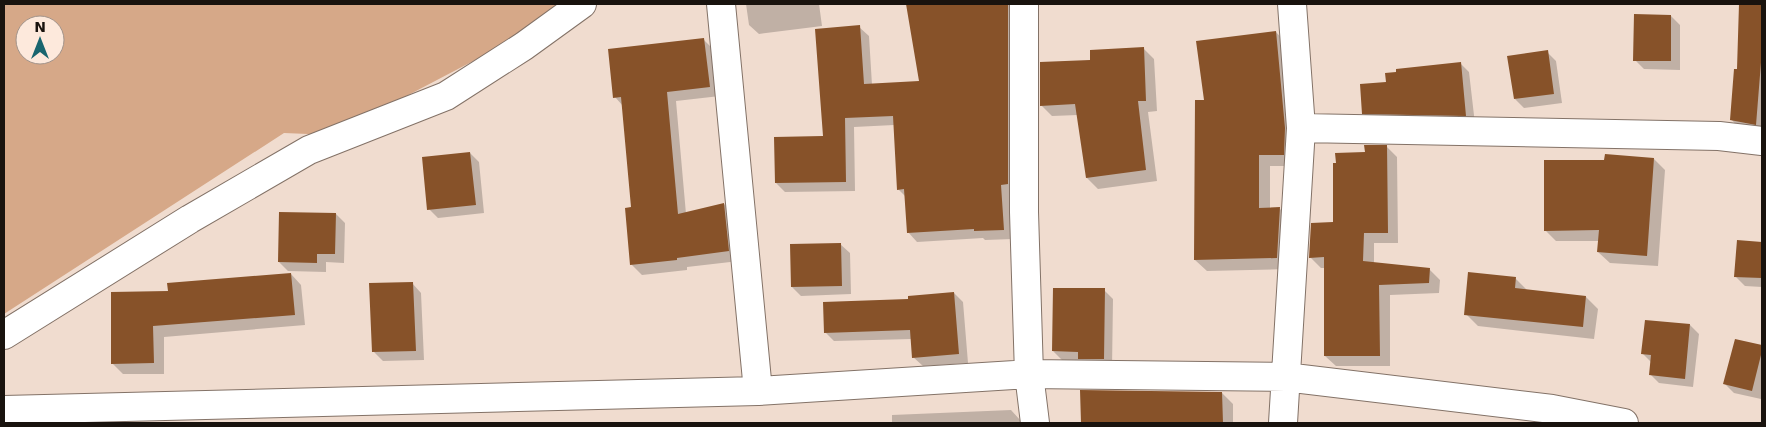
<svg xmlns="http://www.w3.org/2000/svg" width="1766" height="427" font-family="'DejaVu Sans',sans-serif">
  <style>
    .green { fill: #d6a888; fill-rule: evenodd }
    .shadow { fill: #0003 }
    .building { fill: #875229 }
    .lines { fill: none; stroke-linecap: round; stroke-linejoin: round }
    .street-casing { stroke: #837267; stroke-width: 30 }
    .street { stroke: #fff; stroke-width: 28 }
  </style>
  <rect width="100%" height="100%" fill="#f0dccf"/>
  <path class="green" d="M4,4H578L557,17L332,135L284,133L4,314ZM25,25H55V55H25Z"/>
  <path class="shadow" d="M746,4H819L822,26L759,34L749,25Z
    M907,4H1020L1017,193L1010,194L1013,239L985,240L983,238L917,242L908,232L906,197L898,189L894,125L854,127L855,191L785,192L776,183L824,138L859,27L869,36L872,85L921,82Z
    M1741,4H1762V134L1741,130L1731,119L1739,71Z
    M1671,16L1680,25V70L1644,69L1635,60Z
    M1276,32L1287,44L1295,166H1270V209H1280L1291,220L1288,269L1207,271L1195,260L1197,101H1205Z
    M704,40L714,50L720,96L676,101L686,214L724,204L734,214L739,261L687,267V270L642,275L631,264L632,208L623,106L615,97Z
    M1143,48L1154,59L1157,111L1148,112L1157,181L1098,189L1087,178L1078,115L1052,116L1041,105Z
    M1547,52L1556,61L1562,103L1524,108L1515,99Z
    M1460,63L1469,72L1475,124L1372,122L1363,113L1387,83Z
    M1386,146L1397,157L1398,243H1374V263L1429,269L1440,280L1439,293L1390,295V366H1336L1325,356V268H1321L1310,257L1335,223L1366,154Z
    M470,153L479,162L484,213L438,218L429,209Z
    M1654,159L1665,170L1658,266L1610,263L1598,252L1599,241H1556L1545,230Z
    M336,214L345,223L344,263L326,262V272L288,271L279,262Z
    M1738,241L1762,243V287L1745,286L1735,276Z
    M840,244L850,253L851,294L801,296L792,287Z
    M291,274L301,285L305,325L164,337V374H123L112,363L169,293Z
    M1515,278L1527,290L1586,297L1598,309L1594,339L1478,326L1466,314Z
    M412,283L421,293L424,360L383,361L374,352Z
    M1104,290L1113,299L1112,368H1089L1081,360H1062L1053,351Z
    M954,293L963,302L968,363L923,366L913,357L912,339L834,341L825,332L909,300Z
    M1646,321L1690,325L1699,334L1693,387L1659,383L1650,374L1651,362L1643,354Z
    M1736,340L1762,347L1761,399L1734,393L1725,384Z
    M1081,391L1222,393L1233,404V423H1083Z
    M1011,410L1020,420V423H892V415Z"/>
  <path class="building" d="M906,4H1008V184L1001,185L1004,230L974,231V229L907,233L904,189L897,190L893,116L845,118L846,182L775,183L774,137L823,136L815,29L860,25L864,84L919,81Z
    M1739,4H1762V50L1756,125L1730,120L1734,69H1737Z
    M1634,14L1671,15V61H1633Z
    M1276,31L1285,128L1284,155H1259V208L1280,207L1277,258L1194,260L1195,100H1204L1196,41Z
    M704,38L710,87L667,92L678,214L724,203L729,251L677,258V260L630,265L625,208L631,207L621,97L613,98L608,49Z
    M1144,47L1146,101H1138L1146,170L1086,178L1075,104L1040,106V62L1090,60V50Z
    M1548,50L1554,94L1514,99L1507,56Z
    M1461,62L1466,116L1362,114L1360,84L1386,82L1385,73L1396,72V69Z
    M1364,145H1387L1388,233H1364L1363,261L1430,268L1429,283L1379,285L1380,356H1324V257L1309,258L1311,223L1333,222V163H1336L1335,153L1365,152Z
    M470,152L476,205L427,210L422,157Z
    M1605,154L1654,158L1647,256L1597,252L1599,230L1544,231V160H1604Z
    M279,212L336,213L335,254H317V263L278,262Z
    M1737,240L1762,242V278L1734,277Z
    M841,243L842,286L791,287L790,244Z
    M1468,272L1516,277L1515,288L1586,296L1583,327L1464,315Z
    M291,273L295,315L153,326L154,363L111,364V292L168,291L167,283Z
    M413,282L416,351L372,352L369,283Z
    M1053,288H1105L1104,359H1078V352L1052,351Z
    M954,292L959,354L912,358L910,330L824,333L823,302L908,299V296Z
    M1645,320L1690,324L1685,379L1649,375L1651,355L1641,354Z
    M1735,339L1762,345V351L1752,391L1723,384Z
    M1080,390L1222,392L1223,423H1081Z"/>
  <g class="lines">
    <defs>
      <path id="street" d="M721,4L758,391
        M1024,4V212L1029,374L1035,423
        M1301,128L1719,136L1762,141
        M4,335L190,219L309,150L446,96L524,46L582,4
        M4,410L758,391L1029,374L1285,377L1552,409L1624,423
        M1283,423L1301,128L1292,4"/>
    </defs>
    <use href="#street" class="street-casing"/>
    <use href="#street" class="street"/>
  </g>
  <rect width="1766" height="427" fill="none" stroke="#19130e" stroke-width="10"/>
  <g transform="translate(40 40)"><circle r="24" fill="#fde9dc" stroke="#a2938a"/>
  <path d="M0-4L9 19L0 12L-9 19Z" fill="#19656e"/>
  <text y="-8" font-size="14" font-weight="bold" text-anchor="middle" fill="#19130e">N</text>
  </g>
</svg>
